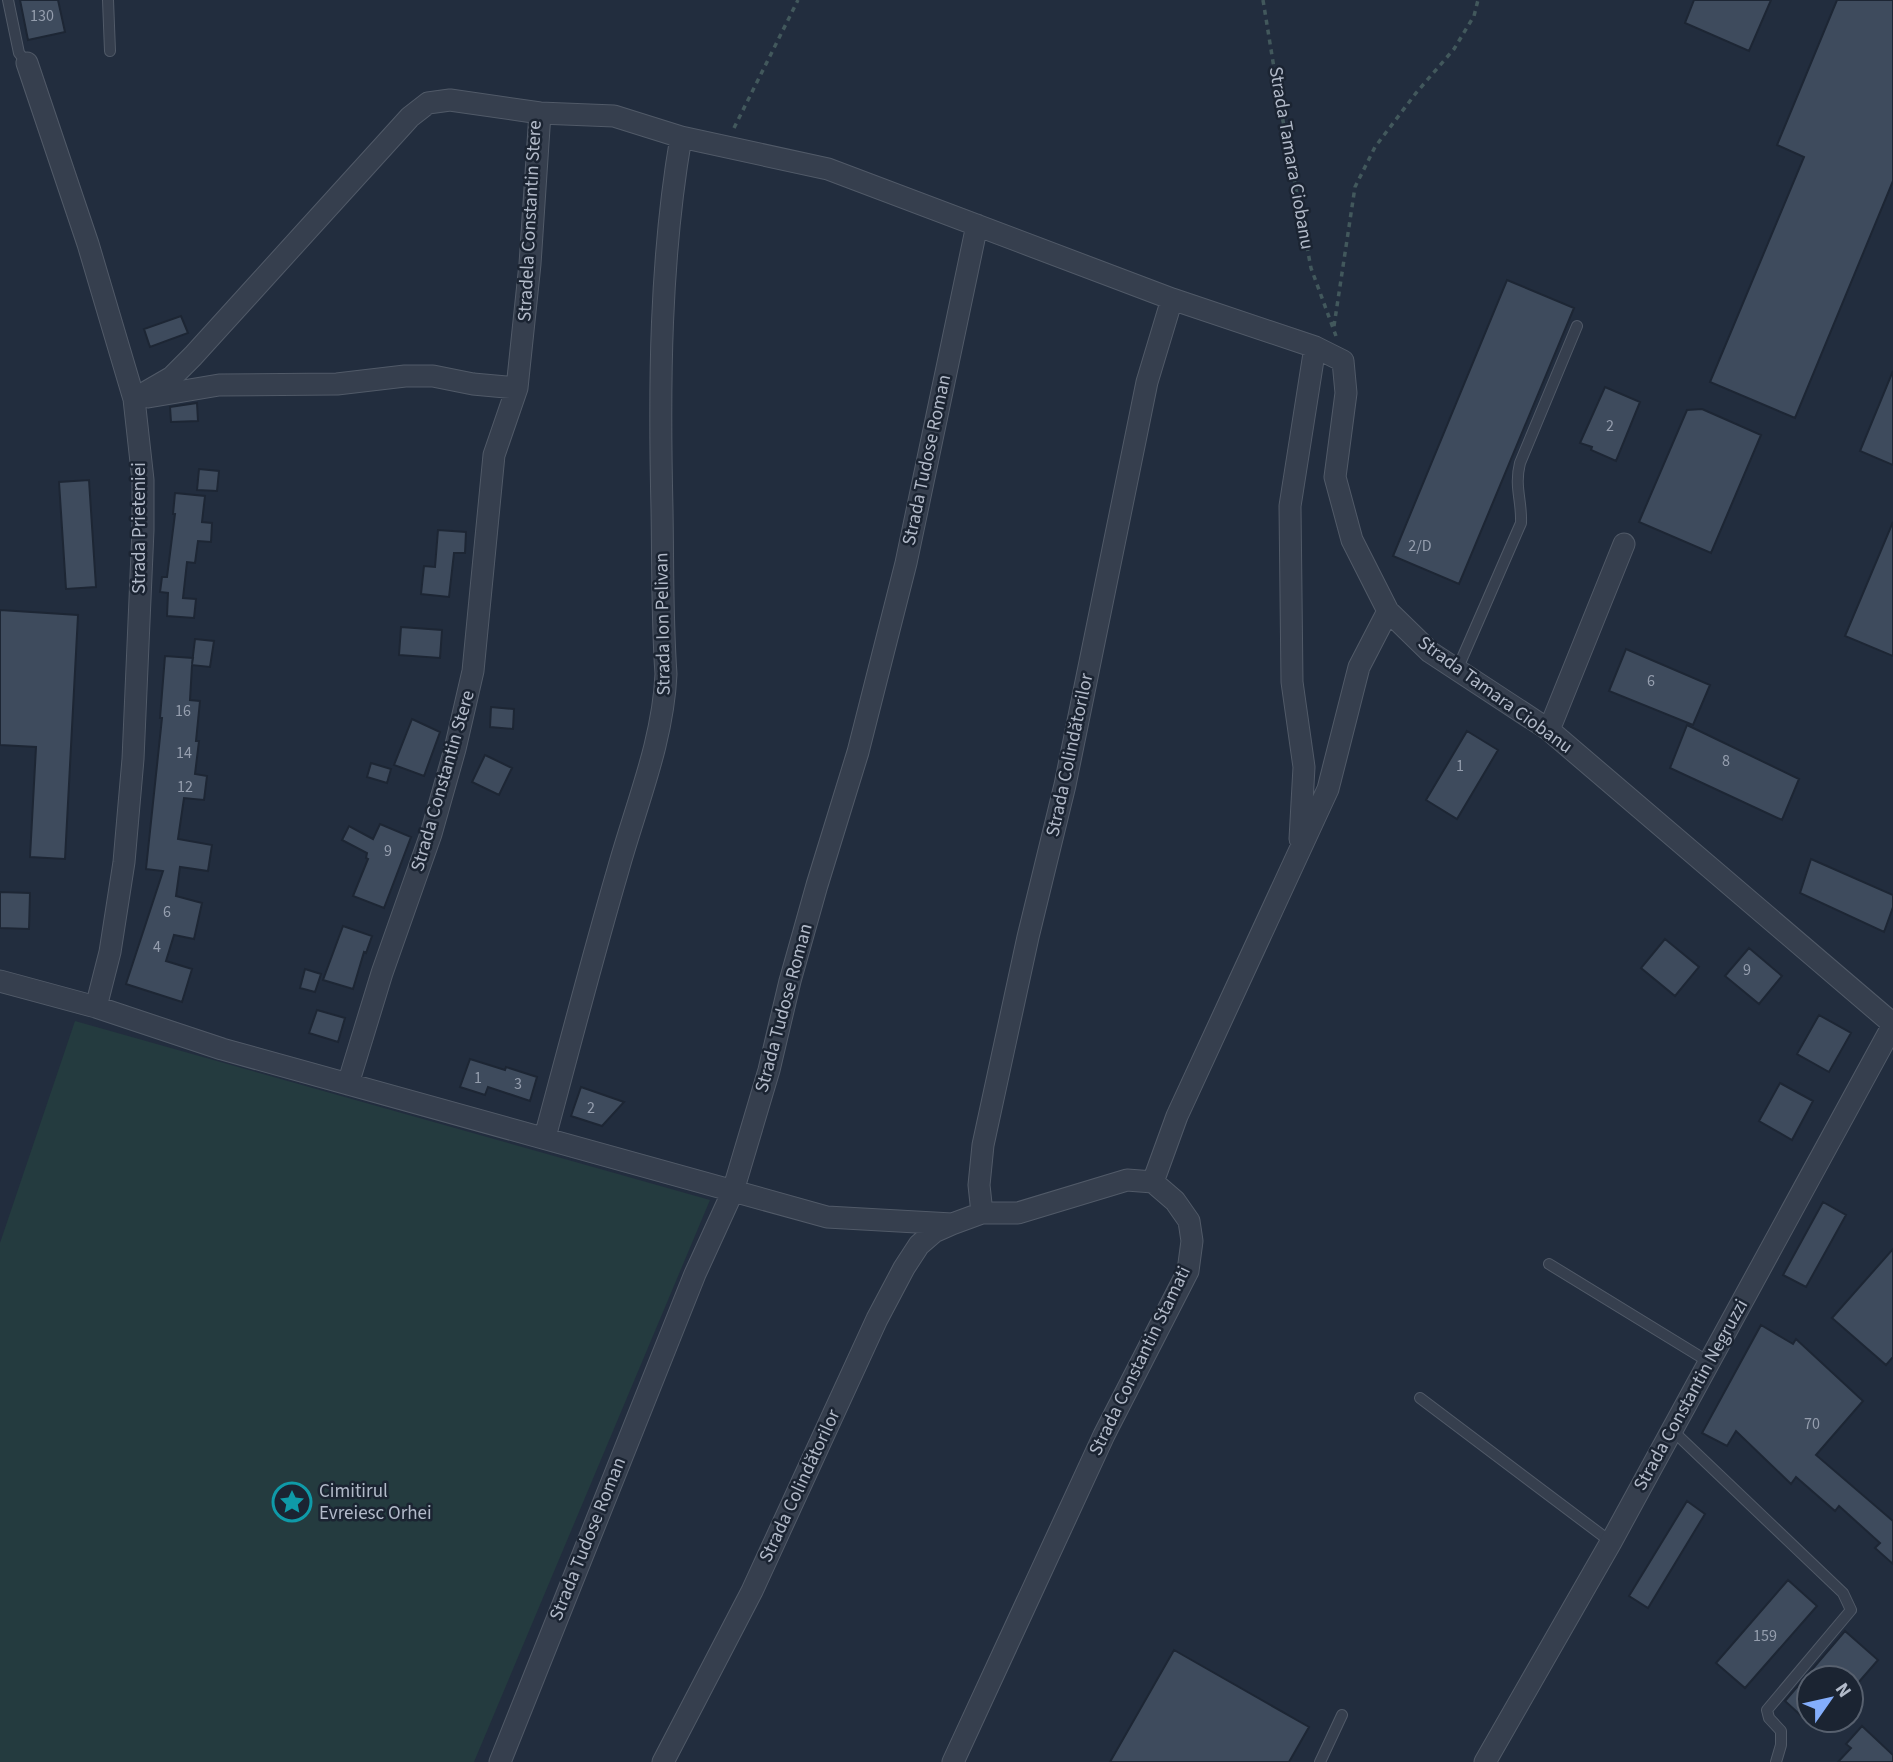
<svg xmlns="http://www.w3.org/2000/svg" width="1893" height="1762" font-family="'Source Sans 3',sans-serif">
  <style>
    .green { fill: #243b3f }
    .building { fill: #3e4b5d; stroke: #1d2634; stroke-width: 2 }
    .lines { fill: none; stroke-linecap: round; stroke-linejoin: round }
    .lane-casing { stroke: #515a68; stroke-width: 12 }
    .street-casing { stroke: #515a68; stroke-width: 23 }
    .path { stroke: #42585c; stroke-width: 3.5; stroke-dasharray: 5 5; stroke-linecap: butt }
    .lane { stroke: #363f4e; stroke-width: 10 }
    .street { stroke: #363f4e; stroke-width: 21 }
    .labels { text-anchor: middle; dominant-baseline: central; stroke-width: 5; stroke-linejoin: round; paint-order: stroke }
    .number-label { font-size: 16px; fill: #959eae }
    .street-label { font-size: 19px; fill: #b2bac9; stroke: #1b2432 }
    .poi-label { font-size: 19px; fill: #b2bac9; stroke: #1b2432; text-anchor: start }
  </style>
  <rect width="100%" height="100%" fill="#222d3e"/>
  <path class="green" d="M75,1021L710,1200L474,1762H0V1243Z"/>
  <path class="building" d="M20,0H58L65,32L28,40Z
    M1694,0H1771L1749,51L1685,23Z
    M1837,0H1893V181L1795,418L1710,382L1804,157L1777,145Z
    M1507,280L1574,308L1459,584L1393,556Z
    M181,316L188,333L150,347L144,329Z
    M1893,371V465L1860,451Z
    M1605,387L1640,402L1616,461L1591,450L1592,447L1580,443Z
    M197,403L198,421L171,422L170,407Z
    M1702,409L1761,435L1711,553L1639,522L1687,410Z
    M199,469L219,471L217,491L197,490Z
    M89,480L96,587L66,589L59,482Z
    M175,493L205,496L202,522L212,523L211,542L198,541L195,563L187,562L183,598L196,599L194,618L167,616L168,593L160,592L162,577H167L175,514H173Z
    M1893,522V656L1845,636Z
    M438,530L466,532L465,553H454L449,597L421,594L424,566L435,567Z
    M0,610L78,615L65,859L30,857L36,747L0,745Z
    M401,627L442,630L440,658L399,655Z
    M195,639L214,641L210,667L192,665L190,700L200,701L196,741H199L195,774L207,776L204,800L184,798L178,839L212,845L208,871L180,867L176,896L202,903L194,939L174,935L166,961L192,969L182,1002L126,984L163,871L146,869L162,718H160L165,656L193,658L192,664Z
    M1626,649L1710,685L1693,725L1609,691Z
    M491,707L514,709L513,729L490,727Z
    M412,719L440,732L424,776L394,765Z
    M1687,725L1799,779L1782,820L1670,768Z
    M1467,731L1498,750L1457,819L1426,800Z
    M485,755L512,768L499,795L472,782Z
    M371,763L391,769L387,783L367,777Z
    M380,824L411,837L384,908L353,896L368,859L366,858L367,853L342,840L349,826L373,839Z
    M1811,859L1893,895V907L1884,932L1800,893Z
    M0,892L30,893L29,929L0,928Z
    M343,926L372,936L366,953L364,952L353,989L323,980Z
    M1665,939L1699,967L1675,996L1641,968Z
    M1749,948L1782,976L1759,1004L1725,976Z
    M305,969L321,974L315,992L300,988Z
    M317,1010L345,1018L338,1042L309,1033Z
    M1819,1015L1851,1033L1829,1072L1797,1054Z
    M470,1059L505,1070L506,1067L537,1077L530,1101L488,1087L485,1095L460,1087Z
    M1780,1083L1813,1101L1792,1140L1759,1121Z
    M581,1087L624,1102L602,1126L571,1116Z
    M1823,1202L1846,1215L1806,1287L1783,1275Z
    M1893,1249V1357L1886,1365L1832,1318Z
    M1761,1325L1793,1344L1796,1339L1863,1401L1816,1455L1893,1521V1564L1875,1548L1880,1543L1839,1506L1835,1511L1796,1477L1791,1484L1736,1431L1727,1446L1702,1433Z
    M1687,1501L1705,1514L1648,1608L1629,1596Z
    M1788,1580L1817,1606L1745,1688L1716,1663Z
    M1845,1631L1878,1660L1851,1691V1678H1809V1723L1785,1701Z
    M1174,1650L1309,1727L1289,1762H1110Z
    M1862,1726L1893,1755V1762H1838L1851,1748L1846,1744Z"/>
  <g class="lines">
    <defs>
      <path id="lane" d="M8,0L19,53L27,63
        M108,0L110,51
        M1457,670L1521,523C1522,500 1514,487 1520,463L1577,326
        M1549,1264L1709,1362
        M1420,1398L1611,1542
        M1672,1430L1843,1593L1851,1610L1767,1710L1769,1718L1781,1731V1745L1776,1762
        M1320,1762L1342,1715"/>
      <path id="street" d="M27,63L88,244L134,399L143,480V530L133,759L124,862L110,952L96,1007
        M148,397L219,385L337,384L405,376H433L473,384L517,388
        M134,399L172,377L193,356L410,117L428,103L450,100L540,113L614,116L681,137L828,169L1172,299L1315,347L1343,361L1346,393L1335,477L1352,540L1388,611L1430,652L1549,730L1893,1024
        M1549,730L1624,544
        M1300,839L1304,767L1292,682L1290,506L1315,347
        M0,981L96,1007L222,1049L827,1217L952,1224L982,1213H1018L1127,1180L1153,1182
        M348,1084L382,973L431,834L455,749L473,671L494,455L517,388L530,264L540,113
        M545,1137C569,1048 592,959 618,870C636,805 663,742 666,674C662,619 663,564 662,509C659,385 660,259 681,137
        M982,1213L979,1185L983,1145L1028,937L1065,785L1147,382L1172,299
        M500,1762L695,1274L733,1191L769,1070L790,981L817,885L858,752L906,563L977,225
        M663,1762L752,1591L877,1319L904,1268L919,1245L934,1232L952,1224
        M953,1762L1104,1435L1188,1271L1192,1241L1189,1221L1175,1201L1153,1182L1177,1116L1328,789L1359,667L1388,611
        M1485,1762L1611,1542L1893,1025"/>
    </defs>
    <use href="#lane" class="lane-casing"/>
    <use href="#street" class="street-casing"/>
    <path class="path" d="M1263,0L1280,105L1311,268L1336,336
      M734,128L798,0
      M1334,326L1355,187L1375,147L1416,93L1454,49L1474,16L1478,0"/>
    <use href="#lane" class="lane"/>
    <use href="#street" class="street"/>
  </g>
  <defs>
    <symbol id="sight-ring" viewBox="-11 -11 22 22"><circle r="9.5" fill="#1b2432" stroke="#0f9aa8" stroke-width="1.5"/><path d="M0-6L1.8-2.2L6-1.7L2.9 1.2L3.7 5.4L0 3.3L-3.7 5.4L-2.9 1.2L-6-1.7L-1.8-2.2Z" fill="#0f9aa8"/></symbol>
  </defs>
  <g fill-rule="evenodd">
    <use href="#sight-ring" x="270" y="1480" width="44" height="44"/>
  </g>
  <g class="labels">
    <g class="number-label">
      <text x="42" y="16">130</text>
      <text x="1610" y="426">2</text>
      <text x="1420" y="546">2/D</text>
      <text x="1651" y="681">6</text>
      <text x="183" y="711">16</text>
      <text x="184" y="753">14</text>
      <text x="1726" y="761">8</text>
      <text x="1460" y="766">1</text>
      <text x="185" y="787">12</text>
      <text x="388" y="851">9</text>
      <text x="167" y="912">6</text>
      <text x="157" y="947">4</text>
      <text x="1747" y="970">9</text>
      <text x="478" y="1078">1</text>
      <text x="518" y="1084">3</text>
      <text x="591" y="1108">2</text>
      <text x="1812" y="1424">70</text>
      <text x="1765" y="1636">159</text>
    </g>
    <g class="street-label">
      <text transform="translate(1291 158) rotate(80)">Strada Tamara Ciobanu</text>
      <text transform="translate(530 221) rotate(-87)">Stradela Constantin Stere</text>
      <text transform="translate(927 460) rotate(-78)">Strada Tudose Roman</text>
      <text transform="translate(139 528) rotate(-90)">Strada Prieteniei</text>
      <text transform="translate(663 624) rotate(-91)">Strada Ion Pelivan</text>
      <text transform="translate(1495 695) rotate(36)">Strada Tamara Ciobanu</text>
      <text transform="translate(1070 755) rotate(-78)">Strada Colindătorilor</text>
      <text transform="translate(443 781) rotate(-74)">Strada Constantin Stere</text>
      <text transform="translate(784 1008) rotate(-75)">Strada Tudose Roman</text>
      <text transform="translate(1140 1361) rotate(-64)">Strada Constantin Stamati</text>
      <text transform="translate(1691 1395) rotate(-61)">Strada Constantin Negruzzi</text>
      <text transform="translate(800 1486) rotate(-65)">Strada Colindătorilor</text>
      <text transform="translate(588 1539) rotate(-68)">Strada Tudose Roman</text>
    </g>
    <g class="poi-label">
      <text x="319" y="1491">Cimitirul<tspan x="319" dy="22">Evreiesc Orhei</tspan></text>
    </g>
  </g>
  <g transform="translate(1830 1699) rotate(56)"><circle r="33" fill="#1b2432" stroke="#57606e" stroke-width="2"/>
  <path d="M0-5L12 26L0 18L-12 26Z" fill="#84aefc"/>
  <text y="-10" font-size="19" font-weight="bold" text-anchor="middle" fill="#b2bac9">N</text>
  </g>
</svg>
